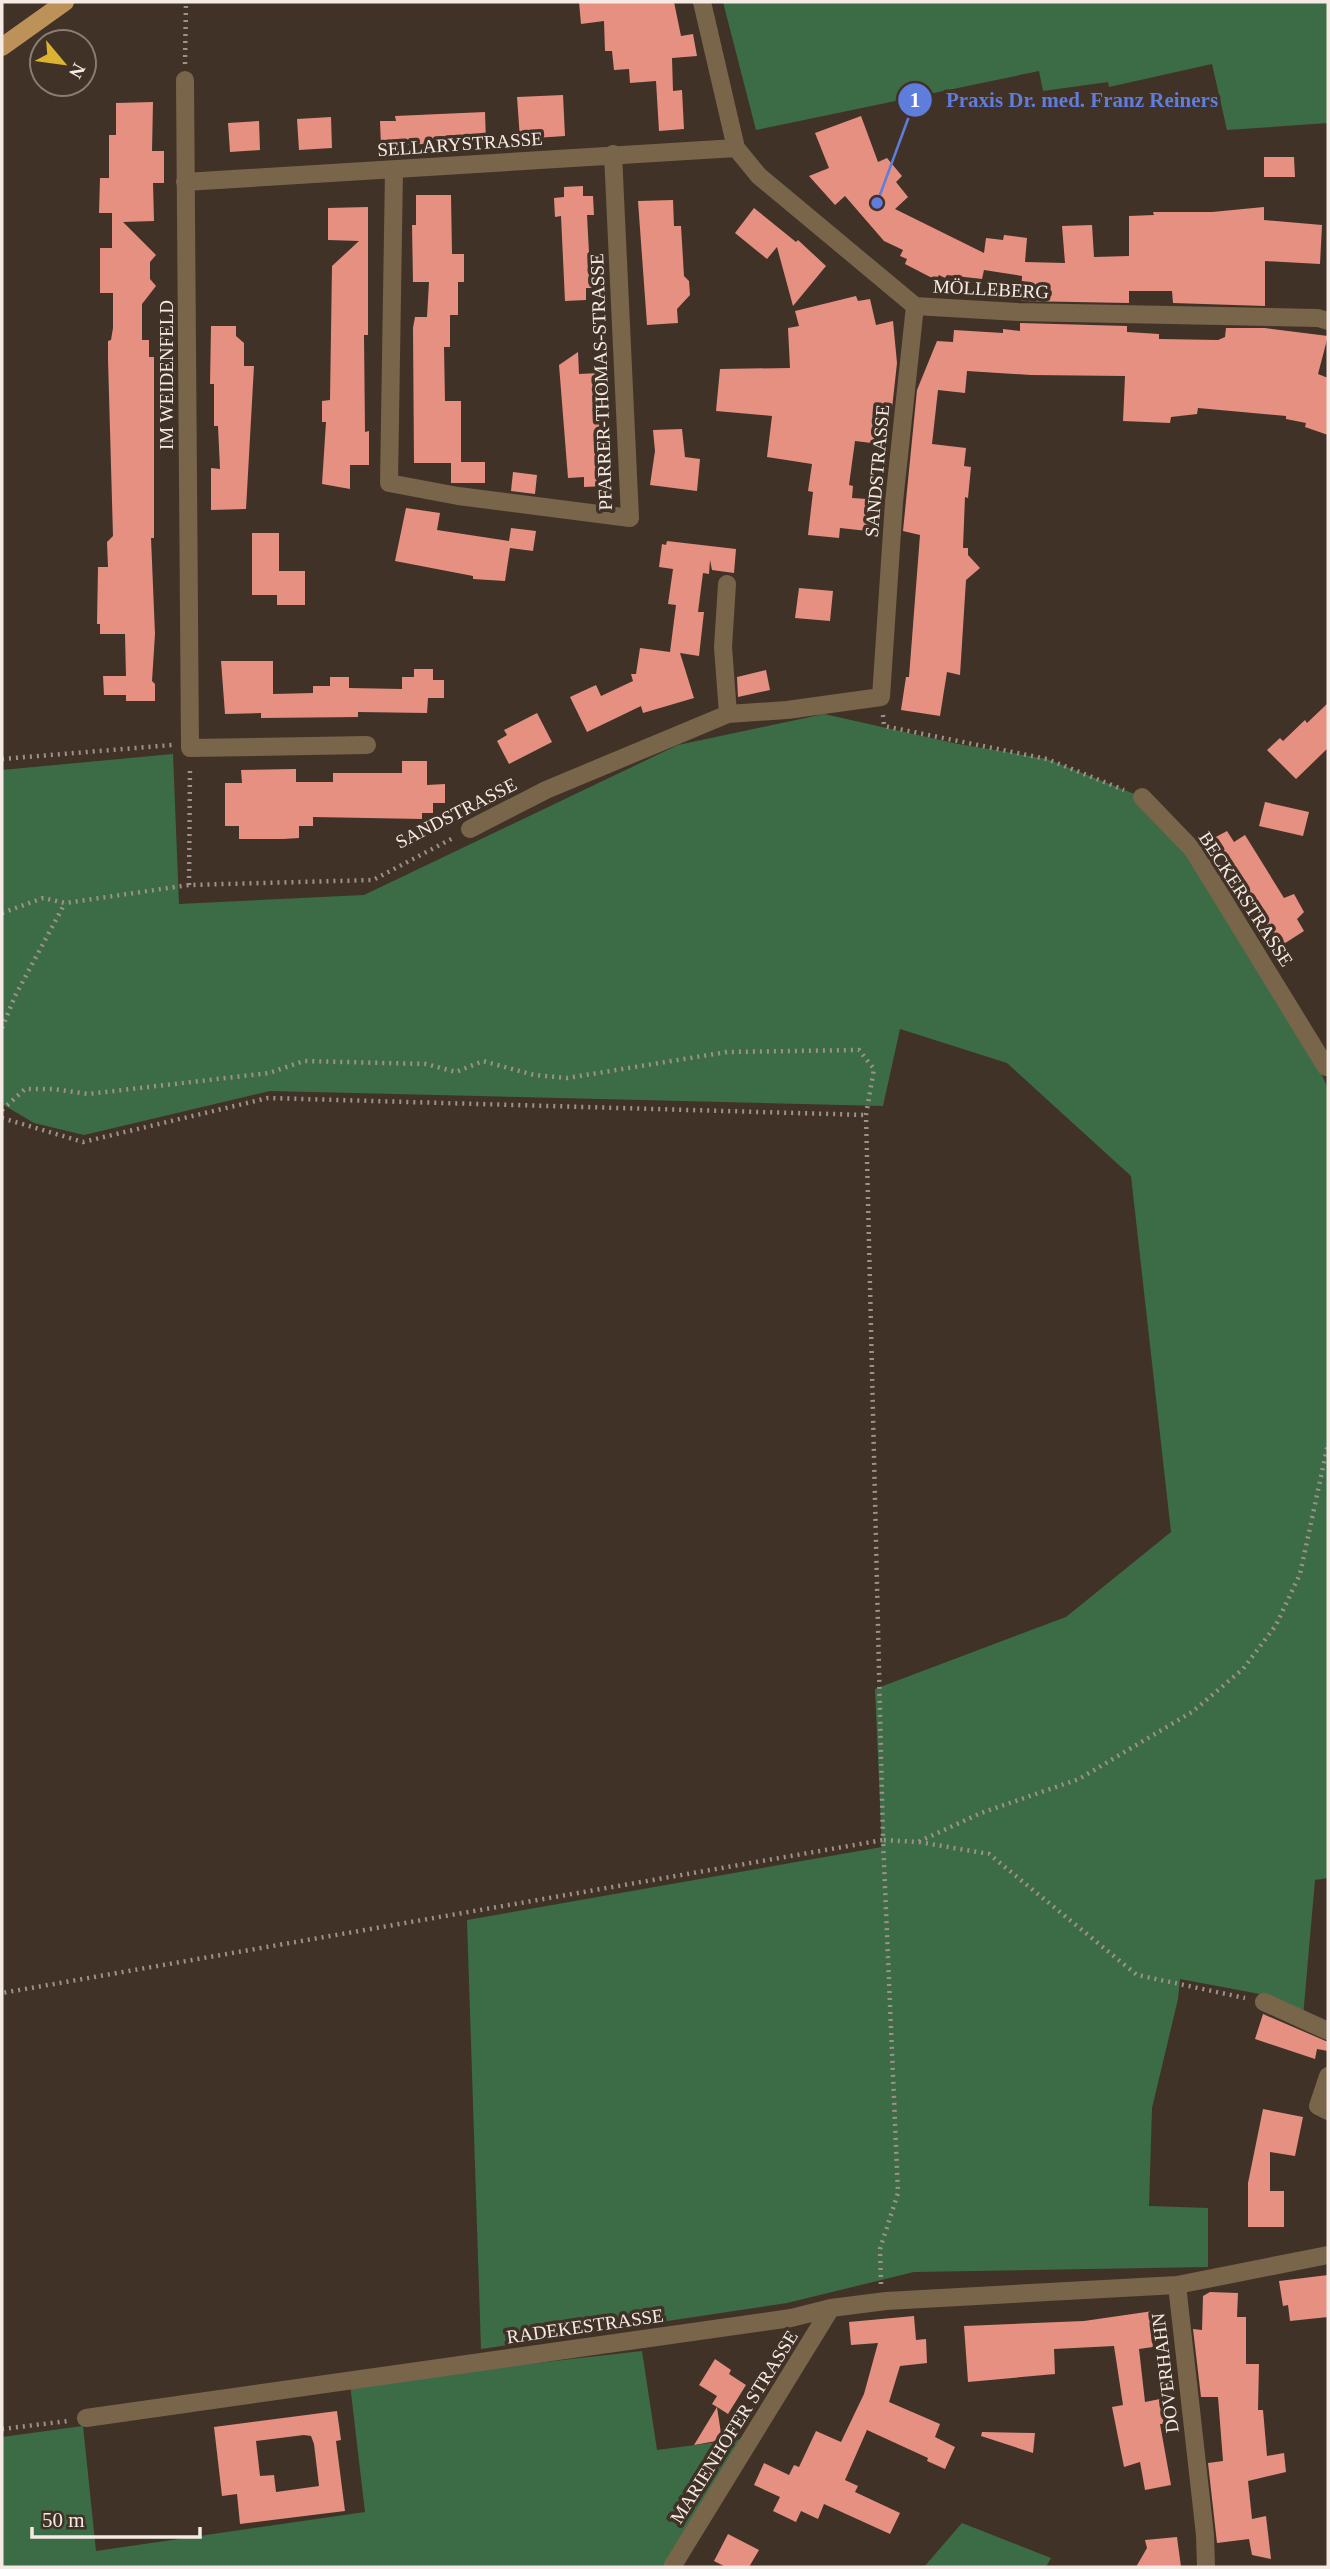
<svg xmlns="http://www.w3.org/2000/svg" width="1330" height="2569" font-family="Georgia,serif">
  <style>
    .green { fill: #3c6c46 }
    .building { fill: #e59081; fill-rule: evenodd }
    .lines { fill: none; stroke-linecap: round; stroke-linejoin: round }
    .path { stroke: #9e9189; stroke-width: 4.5; stroke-dasharray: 2 5; stroke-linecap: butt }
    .minor { stroke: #796549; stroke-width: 18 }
    .major { stroke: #bc9258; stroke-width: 18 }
    .labels { text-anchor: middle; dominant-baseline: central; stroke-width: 7; stroke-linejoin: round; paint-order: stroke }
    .street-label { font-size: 19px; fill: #f5ebe4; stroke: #413228 }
    .leader { fill: none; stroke: #5e7ddc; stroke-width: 2.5 }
    .callout-dot { fill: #5e7ddc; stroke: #413228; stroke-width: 2.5 }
    .mark-label { font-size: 21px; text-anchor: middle; font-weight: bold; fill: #fff }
    .callout-label { font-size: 21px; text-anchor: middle; font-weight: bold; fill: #5e7ddc; stroke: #413228; stroke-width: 7; stroke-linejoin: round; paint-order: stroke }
  </style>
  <rect width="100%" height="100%" fill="#413228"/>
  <path class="green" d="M723,2H1328V123L1227,130L1212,64L1109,87L1108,82L1043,91L1039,71L756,130Z
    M824,714L958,744L1047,759L1142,797L1193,850L1300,1024L1328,1089V1878L1315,1880L1303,2017L1265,1995L1180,1979L1178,1999L1152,2108L1149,2206L1208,2208V2267L914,2272L787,2303L481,2349L467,1920L882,1847L875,1689L1066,1617L1171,1532L1131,1176L1007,1063L900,1029L883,1106L270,1091L84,1135L34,1123L2,1104V770L173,754L179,904L364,895L678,745Z
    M642,2351L657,2450L741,2439L662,2567H2V2437L83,2426L96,2551L365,2512L350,2384Z
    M962,2523L1051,2558L1046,2567H924Z"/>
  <path class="building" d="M579,2H674L681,36L693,34L697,56L672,58L673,91L682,90L684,129L659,131L656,81L630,83L629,69L614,70L612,51H605L604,21L581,24Z
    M563,95L565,136L520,139L517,97Z
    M153,102L152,151H164V183H153L154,221L123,222L156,255L150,262V279L156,286L142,304V340H149V357H154V538H151L155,634L152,681L155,684V701H126V695H104L103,676H126L125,634H100V624H97L98,567H108L107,542L113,536L108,359V341L111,340L113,328V293H100V248H112V213H99L100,178H109V135H116V103Z
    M485,112L486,141L381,146L380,121H396L395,116Z
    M861,116L878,162L887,158L902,176L896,182L908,197L895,209L984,253L986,238L1003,240L1004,235L1027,238L1025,262L1065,263L1062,226L1092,225L1094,257L1129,256V216L1154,215L1153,212H1212L1264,207V220L1322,225L1320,264L1265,261V306L1173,303L1172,291H1129V303L1021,301L1022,276L984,270L982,279L947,275L945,278L939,275L936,280L905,264L907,259L900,256L903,250L884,241L845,196L835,205L809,176L829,168L815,133Z
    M331,117L332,148L299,150L297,119Z
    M259,121L260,150L230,152L228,123Z
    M1264,157H1294L1295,177H1264Z
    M583,186V196H593L594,215H587L589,253L594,252L595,264H599L596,288H586V300L565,301L561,216L555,217L554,198L564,197V187Z
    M416,195H451L452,254H464V282H458V315H450V347H444L445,401H461V462H485V483H451V463H414L413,328L415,317H427L429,282H413L412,225H416Z
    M673,200L674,226H681L684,276L689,281L690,295L677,309L678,323L647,325L638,201Z
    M368,207V335H364L365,432L369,431V465H350V489L322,484L326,422H322V401L330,400L332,266L359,241L328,240V208Z
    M754,208L796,242L798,240L826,266L793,306L777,247L767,259L735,233Z
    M856,296L858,301L870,299L876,325L893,321L897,363L888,445L855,441L849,485L853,486L852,498L883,500L881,525L877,524V532L840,528L839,538L808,535L813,492L808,491L812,464L767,457L772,416L716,411L720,369L790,368L788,328L799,326L795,311Z
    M1020,323L1127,326V332L1159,334V339L1218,340L1225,337L1226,328H1265L1328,336L1318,374L1328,378V435L1305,427L1306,423L1286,419V416L1198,408L1197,414L1171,417L1170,423L1123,421L1125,376L1031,375L967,371L965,393L938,390L932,444L966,448L964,466L971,467L968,498L965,497L963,548H968V555L980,568L966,580L960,675L947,672L940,716L901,710L906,677H909L920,535L903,531L917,390L937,341L953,342L954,330L1003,333V329L1020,331Z
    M211,326H236V336L244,343V366H254L246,509L211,510V468L220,469L218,426H214V384H210Z
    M578,352L579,374L599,373V386L602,389L603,403L598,408L601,454L606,453L605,486L584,487V477L568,478L559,365Z
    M682,429L685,457L700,459L697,491L650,485L655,451L653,430Z
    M513,472L537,475L535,494L511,491Z
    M406,508L440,513L437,530L509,541L511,528L536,531L533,551L510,548L505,581L473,579V576L395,561Z
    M252,533H279V571H305V605H277V595H252Z
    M667,541L736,549L734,573L712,570L710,560L709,574L703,573L698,612H704L699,656L680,653L694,698L643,713L641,706L587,732L570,697L596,685L601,696L633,681L631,674H636L640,648L670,652L676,605L668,604L673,569L659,567L662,544L666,545Z
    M799,588L833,591L830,621L795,618Z
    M221,661H273V694L313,693V686H330V677H349V688L402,689V677H414V669H433V680H444V698H428L427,713L358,712V717L261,718V713L225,714Z
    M766,670L770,690L738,697L737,677Z
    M1328,703V748L1296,779L1267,750L1280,738L1283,741L1305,720L1307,723Z
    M537,713L552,742L509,764L497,741L507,735L504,730Z
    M402,761H427V785L445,784V803H433V813H422V819L313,817V826H299V838L283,839H239V826H225V783H242L241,770L296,769V782H333V773H402Z
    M1265,802L1309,812L1303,836L1259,826Z
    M1227,831L1234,842L1245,835L1284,898L1294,894L1304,912L1297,919L1304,931L1279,947L1212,839Z
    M1263,2014L1328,2042V2051L1317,2049L1315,2059L1255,2039Z
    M1263,2109L1303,2117L1295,2156L1270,2152V2191H1284V2227H1248V2183Z
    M1328,2275V2317L1290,2321L1288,2305L1283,2306L1279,2281Z
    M1210,2292L1238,2293L1237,2317H1246V2364H1259L1258,2410H1263L1267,2456L1284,2453L1286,2472L1248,2481L1252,2519L1266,2516L1271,2559L1252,2555L1249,2539L1217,2543L1208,2463L1223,2461L1218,2397H1201L1193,2329L1202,2330L1203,2296Z
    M1153,2311L1157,2338H1152L1153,2347L1139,2349L1145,2402L1160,2399L1164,2424H1160L1171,2485L1145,2490L1140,2462L1124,2467L1112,2407L1123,2405L1114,2346L1054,2349L1055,2374L968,2382L964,2326L1084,2321Z
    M914,2316L916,2340L926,2339L927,2363L900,2366L889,2402L940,2424L935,2437L955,2447L945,2469L927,2461L928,2458L867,2430L845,2480L858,2486L855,2492L900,2513L890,2534L824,2504L818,2519L801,2511L796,2522L773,2511L780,2497L754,2485L764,2463L789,2475L794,2465L799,2467L816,2431L841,2442L864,2394L878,2343L851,2345L849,2322Z
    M715,2359L731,2370L729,2374L746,2385L728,2414L717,2407L722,2440L694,2445L717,2407L712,2404L717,2396L699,2385Z
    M337,2411L341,2440L336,2441L345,2511L240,2524L237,2494L222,2496L214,2427ZM304,2435L311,2436L314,2444L319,2486L276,2492L274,2475L260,2476L256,2441Z
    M982,2432L1035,2433L1033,2453L981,2436Z
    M728,2534L759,2550L749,2567H726L714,2561Z
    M1177,2537L1181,2567H1136L1147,2548L1145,2540Z"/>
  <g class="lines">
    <path class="path" d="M185,64L186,2
      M883,715L884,726L1047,759L1124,790
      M2,759L172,745
      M189,885L190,767
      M2,913L43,898L65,903L189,885L373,880L455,837
      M2,1028L15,996L65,903
      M2,1110L25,1089H54L88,1094L269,1073L304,1061L426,1064L456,1072L483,1061L534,1075L567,1078L727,1052L859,1050L874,1069L866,1115L883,1840L2,1993
      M2,1118L83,1142L268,1098L866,1115
      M919,1842L989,1854L1137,1975L1245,1998
      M881,2284L880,2249L898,2193L883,1840L918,1842L981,1813L1079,1779L1192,1712L1243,1669L1276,1625L1300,1574L1328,1444
      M2,2429L68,2421"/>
    <path class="minor" d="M702,2L736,148L759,176L915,306L1018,312L1318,318L1328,321
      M185,80L190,748L367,745
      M394,170L389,483L458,496L630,518L613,154
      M185,182L736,148
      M727,584L723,647L728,714
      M1142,797L1193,850L1326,1067L1328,1063
      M470,829L546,790L728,714L787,710L881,697L894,502L915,306
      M1264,2002L1328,2031
      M1328,2076L1318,2106L1328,2111
      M86,2418L791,2318L831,2308L886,2301L1177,2285
      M672,2567L831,2308
      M1206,2567L1205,2535L1177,2285L1328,2255"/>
    <path class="major" d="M2,47L65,2"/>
  </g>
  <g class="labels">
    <g class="street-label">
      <text transform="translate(460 144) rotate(-4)">SELLARYSTRASSE</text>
      <text transform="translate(991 289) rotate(3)">MÖLLEBERG</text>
      <text transform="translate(166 375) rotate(-90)">IM WEIDENFELD</text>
      <text transform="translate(601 382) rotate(-92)">PFARRER-THOMAS-STRASSE</text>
      <text transform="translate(877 471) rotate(-85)">SANDSTRASSE</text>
      <text transform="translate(456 813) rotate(-27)">SANDSTRASSE</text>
      <text transform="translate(1246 899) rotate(57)">BECKERSTRASSE</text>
      <text transform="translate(585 2326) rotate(-8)">RADEKESTRASSE</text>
      <text transform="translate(1165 2373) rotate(-97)">DOVERHAHN</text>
      <text transform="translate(734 2427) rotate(-58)">MARIENHOFER STRASSE</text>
    </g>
  </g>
  <path class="leader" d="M877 203L915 100"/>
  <g class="callout-dot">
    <circle cx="877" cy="203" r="7"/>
    <circle cx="915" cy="100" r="18"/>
  </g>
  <g class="mark-label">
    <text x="915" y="107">1</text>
  </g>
  <g class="callout-label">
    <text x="1082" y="107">Praxis Dr. med. Franz Reiners</text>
  </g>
  <rect width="1330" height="2569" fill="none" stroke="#f5ebe4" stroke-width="7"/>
  <g transform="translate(63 63) rotate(119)"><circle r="33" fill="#413228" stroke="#897c73" stroke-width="2"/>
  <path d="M0-5L12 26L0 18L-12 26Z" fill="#dcb233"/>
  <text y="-10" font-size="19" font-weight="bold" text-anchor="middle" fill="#f5ebe4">N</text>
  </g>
  <path d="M32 2527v10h168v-10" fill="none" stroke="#f5ebe4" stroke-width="3.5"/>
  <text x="42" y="2527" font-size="21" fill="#f5ebe4" stroke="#413228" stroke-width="5" paint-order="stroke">50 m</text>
</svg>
